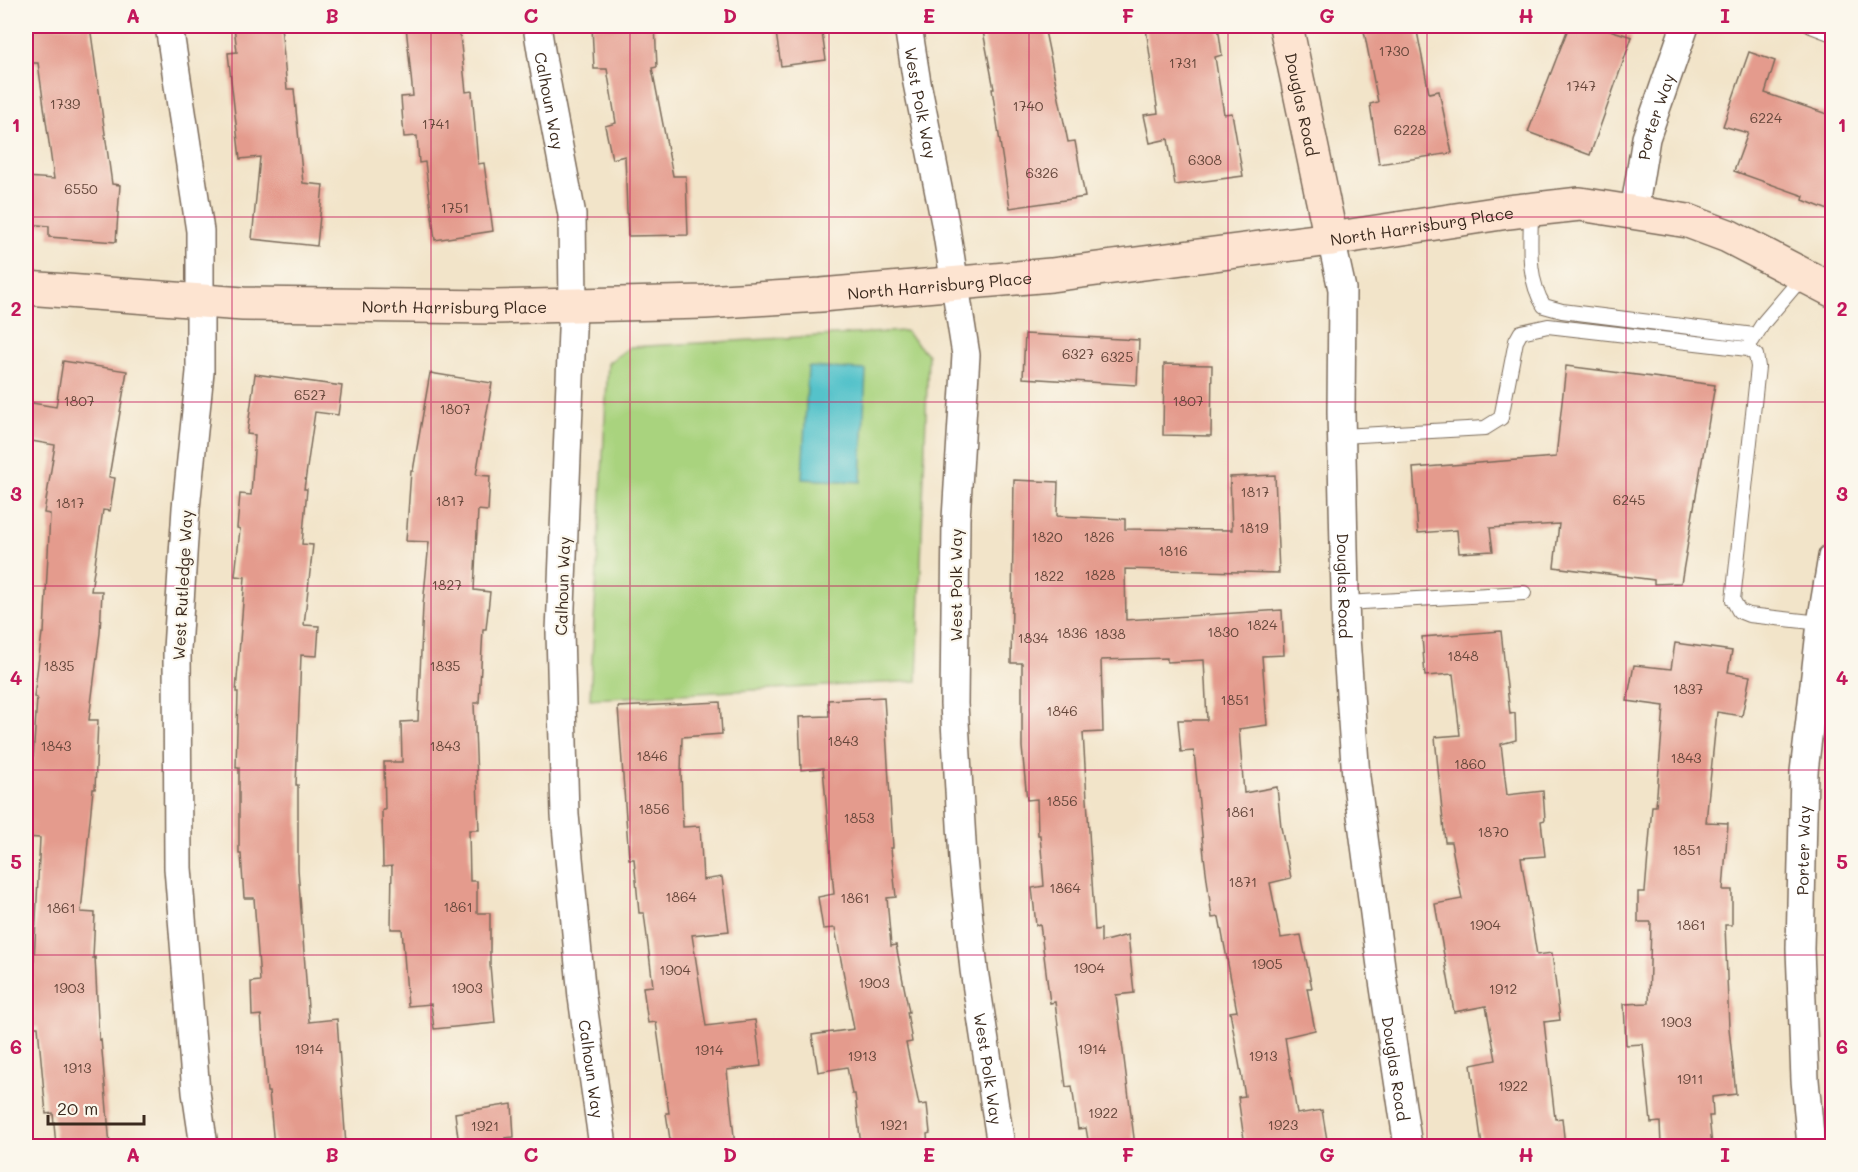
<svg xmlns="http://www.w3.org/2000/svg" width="1858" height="1172" font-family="Mali,sans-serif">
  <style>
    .green { fill: #a9d37e; stroke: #727e4e; stroke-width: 1.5 }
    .water { fill: #54c2ca; stroke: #487674; stroke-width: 1.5 }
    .building { fill: #e49b8d }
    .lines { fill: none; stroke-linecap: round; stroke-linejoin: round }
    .lane-casing { stroke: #7b6b5a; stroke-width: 16 }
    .street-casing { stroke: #7b6b5a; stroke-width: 30 }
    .secondary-casing { stroke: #7b6b5a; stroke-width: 36 }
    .lane { stroke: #fff; stroke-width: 14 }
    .street { stroke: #fff; stroke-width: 27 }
    .secondary { stroke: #fde4d1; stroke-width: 33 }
    .grid { fill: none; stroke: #c2185b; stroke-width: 1.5; stroke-opacity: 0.55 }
    .labels { text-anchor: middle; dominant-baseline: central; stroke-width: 4.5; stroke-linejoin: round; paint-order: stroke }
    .number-label { font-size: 14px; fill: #65463a }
    .street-label { font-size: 16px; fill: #3b2a1e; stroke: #fbf7ec }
    .neatline { fill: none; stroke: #c2185b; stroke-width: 2 }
    .grid-label { font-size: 20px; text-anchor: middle; font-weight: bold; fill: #c2185b }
  </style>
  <rect width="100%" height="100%" fill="#fbf7ec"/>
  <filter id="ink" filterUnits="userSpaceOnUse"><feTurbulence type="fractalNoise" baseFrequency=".0167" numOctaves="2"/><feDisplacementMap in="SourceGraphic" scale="12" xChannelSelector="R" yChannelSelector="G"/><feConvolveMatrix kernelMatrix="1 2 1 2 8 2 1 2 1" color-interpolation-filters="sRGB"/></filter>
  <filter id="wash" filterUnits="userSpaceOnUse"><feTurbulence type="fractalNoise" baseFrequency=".008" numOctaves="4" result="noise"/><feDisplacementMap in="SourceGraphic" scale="24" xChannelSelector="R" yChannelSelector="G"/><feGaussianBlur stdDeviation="1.35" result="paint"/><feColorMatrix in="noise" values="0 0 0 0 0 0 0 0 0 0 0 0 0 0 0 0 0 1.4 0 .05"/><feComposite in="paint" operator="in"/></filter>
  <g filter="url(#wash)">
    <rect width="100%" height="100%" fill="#f2e4c9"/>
    <path class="green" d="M905,331L928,355L917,681L590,699L608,363L630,347Z"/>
    <path class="water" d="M808,367L866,370L861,482L802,479Z"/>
    <g id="blocks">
      <path class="building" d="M26,26H90L112,184L120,185L116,242L49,237V226L26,224V177L54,179L38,63H26Z
        M234,26H281L287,89H294L303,183L323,185L317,246L252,239L260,157L240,159L228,53L237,52Z
        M406,26H459L466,92L472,91L478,164L484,163L493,231L435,240L425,162L419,163L417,136L404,137L401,97L413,96Z
        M592,26H655L657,67L652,68L673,176H686L688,235L628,236L625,156L612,159L605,126L616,123L607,69H594Z
        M775,26H821L826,60L781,66Z
        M982,26H1044L1068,142L1075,141L1085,197L1010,208L992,89H994Z
        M1161,26H1218L1222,55L1215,57L1224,114L1232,113L1243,176L1175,185L1168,139L1150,143L1144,115L1158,113L1146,28Z
        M1363,26H1416L1429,93L1439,91L1452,153L1379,164L1370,104L1378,102Z
        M1569,26H1597L1632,37L1590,155L1528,132Z
        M1749,52L1775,61L1765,93L1833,116V212L1803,200L1804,196L1734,171L1748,133L1723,126Z
        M1025,334L1139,340L1137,385L1023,378Z
        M63,361L127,371L109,477L115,478L110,511L103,510L91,591H102L100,633L89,720H98L95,789H93L81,912L95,913L93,958L95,957L99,1040L101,1039L110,1146H56L53,1113L46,1114L38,1027H34L31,960H34L40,838L26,837L30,786H26V759H33L37,698L34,697L42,633H44L50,514L44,513L55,445L26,440V402L56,407Z
        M1164,364L1212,365L1211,436L1163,435Z
        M1566,366L1715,385L1681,583L1654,584V580L1554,567L1559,524L1490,528L1493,551L1459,553L1457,530L1418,533L1413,468L1556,457Z
        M430,373L492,383L476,475L490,476L488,511L478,510L474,590L490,592L486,629H483L479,703H474L479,830H469L470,881H477V913H490V965L495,1023L434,1029L431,1004L408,1006L402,929H391L392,866L383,867L382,810H385L384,762H402L401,722L418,721L423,605L429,542L406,541L411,471H413Z
        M255,374L342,386L338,415L315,412L304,489H307L302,544L313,545L304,625L319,626L317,656L301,655L296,785H298V869L309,1022L337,1019L346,1146H274L269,1092H267L261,1015L252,1016L251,982L260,981L254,898H244L241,854H239V768H236L238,692H236L245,577L235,576L240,529L237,528L240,494L251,495L255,435L247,434Z
        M1275,475L1279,573L1125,569L1126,620L1282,610L1284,655L1262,656L1267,725L1239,729L1244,793L1277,787L1281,827L1291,878L1270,883L1281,938L1301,935L1312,988H1307L1315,1030L1285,1037L1297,1114L1322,1110L1328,1146H1245L1238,1097L1245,1096L1230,1012L1237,1011L1219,917L1212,918L1204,856L1194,751L1181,752L1178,720H1207L1204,660L1167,662V658L1101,660L1103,732L1083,733L1095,930L1101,929V942L1128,935L1134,993L1116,995L1135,1146H1089L1086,1128L1078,1129L1072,1086L1066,1087L1055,1002L1050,1003L1040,924L1036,925L1032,888L1044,886L1040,835H1038L1037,799L1027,800L1022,747V663H1011L1014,480L1058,482L1057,516L1125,519V529L1232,530L1230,477Z
        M1501,631L1510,714L1515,713L1516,740L1501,744L1507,795L1543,791L1545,820L1541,821L1545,856L1521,858L1537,955L1552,953L1560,1020L1544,1022L1555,1119L1562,1118L1565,1146H1482L1471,1065L1496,1060L1486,1006L1454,1012L1435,904L1462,899L1451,842H1445L1435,737L1460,735L1453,674L1425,676L1422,637Z
        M1675,643L1732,651L1728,672L1750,676L1742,716L1717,712L1706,822L1728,823L1723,890H1732V925H1725L1729,1028L1736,1094L1712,1097L1713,1116H1709L1712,1146H1661L1660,1122L1651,1123L1643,1044L1626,1045L1624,1004L1649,1003L1651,922H1638V892H1645L1652,806H1656L1664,706L1627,701L1634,665L1671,669Z
        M884,697L893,848H891L896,897L887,898L891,946L896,945L909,1012H907L912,1042L906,1043L919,1105L927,1104L930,1133L927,1134L928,1146H861L855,1094H852L847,1067L818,1072L812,1035L854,1029L835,928L823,929L818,897L834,894L823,768L801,770L799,717L829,716L828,700Z
        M720,702L722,734L682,737L681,773L683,827L700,826L703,880L722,877L729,931L692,935L706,1026L755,1020L761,1066L727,1070L735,1146H671L666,1113H669L656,1022L648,1023L643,987L653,986L644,913H639L634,859H629L618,707Z
        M512,1104L514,1137L505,1138L507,1146H459L455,1113Z"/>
    </g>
  </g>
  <g filter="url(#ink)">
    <use href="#blocks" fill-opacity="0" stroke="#7b6b5a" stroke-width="1.5"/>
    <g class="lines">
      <defs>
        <path id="lane" d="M1811,26L1832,34
          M1531,210C1531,241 1526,278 1544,306L1562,311L1754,335
          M1752,341L1764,322L1804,275
          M1342,436L1485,428L1501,418L1516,341L1521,332L1548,326L1748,349L1756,355L1758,367L1733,600L1739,611L1749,615L1821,623
          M1345,603L1524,593"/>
        <g id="street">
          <path d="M169,26L200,231V372L186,508L177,649L178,868L196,1092L204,1146"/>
          <path id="s1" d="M537,26L543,63L572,215L573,305L560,632L565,815L582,997L603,1146"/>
          <path id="s2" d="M908,26L917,83L946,228L966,355L956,519L954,704L963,859L974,970L1001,1146"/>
          <path id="s3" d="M1634,212L1646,138L1685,26"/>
          <path id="s4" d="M1331,239L1342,289L1341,412L1346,638L1356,777L1382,974L1408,1146"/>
          <path id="s5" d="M1811,1146L1805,1080L1800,949L1804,772L1821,623L1832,557"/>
        </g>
        <g id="secondary">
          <path id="s6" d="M1286,26L1331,239"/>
          <path id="s7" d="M26,288L243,304L494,307L705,302L821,295L1051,275L1331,239L1508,212L1580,204L1688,221L1728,236L1832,290"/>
        </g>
      </defs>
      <use href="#lane" class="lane-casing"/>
      <use href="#street" class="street-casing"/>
      <use href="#secondary" class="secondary-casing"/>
      <use href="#lane" class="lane"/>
      <use href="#street" class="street"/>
      <use href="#secondary" class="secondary"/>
    </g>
  </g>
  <path class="grid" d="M232,26V1146M431,26V1146M630,26V1146M829,26V1146M1029,26V1146M1228,26V1146M1427,26V1146M1626,26V1146M26,217H1832M26,402H1832M26,586H1832M26,770H1832M26,955H1832"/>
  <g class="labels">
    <g class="number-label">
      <text x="1394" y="50">1730</text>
      <text x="1183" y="62">1731</text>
      <text x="1581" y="85">1747</text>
      <text x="65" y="103">1739</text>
      <text x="1028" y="105">1740</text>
      <text x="1766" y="117">6224</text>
      <text x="436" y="123">1741</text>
      <text x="1410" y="129">6228</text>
      <text x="1205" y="159">6308</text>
      <text x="1042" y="172">6326</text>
      <text x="81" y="188">6550</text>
      <text x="455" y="207">1751</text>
      <text x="1078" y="353">6327</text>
      <text x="1117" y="356">6325</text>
      <text x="310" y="394">6527</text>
      <text x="79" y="400">1807</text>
      <text x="1188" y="400">1807</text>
      <text x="455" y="408">1807</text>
      <text x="1255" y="491">1817</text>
      <text x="1629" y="499">6245</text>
      <text x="450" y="500">1817</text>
      <text x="70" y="502">1817</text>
      <text x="1254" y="527">1819</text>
      <text x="1047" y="536">1820</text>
      <text x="1099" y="536">1826</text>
      <text x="1173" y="550">1816</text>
      <text x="1100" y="574">1828</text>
      <text x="1049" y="575">1822</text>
      <text x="447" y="584">1827</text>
      <text x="1262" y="624">1824</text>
      <text x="1223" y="631">1830</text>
      <text x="1072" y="632">1836</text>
      <text x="1110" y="633">1838</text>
      <text x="1033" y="637">1834</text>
      <text x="1463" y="655">1848</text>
      <text x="59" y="665">1835</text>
      <text x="445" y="665">1835</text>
      <text x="1688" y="688">1837</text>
      <text x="1235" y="699">1851</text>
      <text x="1062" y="710">1846</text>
      <text x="843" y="740">1843</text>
      <text x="56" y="745">1843</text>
      <text x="445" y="745">1843</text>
      <text x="652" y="755">1846</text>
      <text x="1686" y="757">1843</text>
      <text x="1470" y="763">1860</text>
      <text x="1062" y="800">1856</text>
      <text x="654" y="808">1856</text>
      <text x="1240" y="811">1861</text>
      <text x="859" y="817">1853</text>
      <text x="1493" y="831">1870</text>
      <text x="1687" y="849">1851</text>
      <text x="1243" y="881">1871</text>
      <text x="1065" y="887">1864</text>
      <text x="681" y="896">1864</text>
      <text x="855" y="897">1861</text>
      <text x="458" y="906">1861</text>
      <text x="61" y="907">1861</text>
      <text x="1485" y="924">1904</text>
      <text x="1691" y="924">1861</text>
      <text x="1267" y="963">1905</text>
      <text x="1089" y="967">1904</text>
      <text x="675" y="969">1904</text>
      <text x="874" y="982">1903</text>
      <text x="69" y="987">1903</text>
      <text x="467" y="987">1903</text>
      <text x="1503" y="988">1912</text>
      <text x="1676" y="1021">1903</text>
      <text x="309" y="1048">1914</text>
      <text x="1092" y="1048">1914</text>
      <text x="709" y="1049">1914</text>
      <text x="862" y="1055">1913</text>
      <text x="1263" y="1055">1913</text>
      <text x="77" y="1067">1913</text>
      <text x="1690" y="1078">1911</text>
      <text x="1513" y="1085">1922</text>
      <text x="1103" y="1112">1922</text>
      <text x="894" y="1124">1921</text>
      <text x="1283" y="1124">1923</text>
      <text x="485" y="1125">1921</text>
    </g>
    <g class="street-label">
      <text stroke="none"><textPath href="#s1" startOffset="76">Calhoun Way</textPath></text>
      <text stroke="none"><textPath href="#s2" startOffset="78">West Polk Way</textPath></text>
      <text stroke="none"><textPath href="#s6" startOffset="80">Douglas Road</textPath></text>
      <text stroke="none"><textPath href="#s3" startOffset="98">Porter Way</textPath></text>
      <text stroke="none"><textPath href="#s7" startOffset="1401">North Harrisburg Place</textPath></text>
      <text stroke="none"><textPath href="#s7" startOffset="915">North Harrisburg Place</textPath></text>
      <text stroke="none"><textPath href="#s7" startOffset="429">North Harrisburg Place</textPath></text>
      <text transform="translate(182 585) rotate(-87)">West Rutledge Way</text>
      <text transform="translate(955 585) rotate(-90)">West Polk Way</text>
      <text stroke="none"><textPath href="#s4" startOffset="348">Douglas Road</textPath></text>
      <text transform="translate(562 586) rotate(-88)">Calhoun Way</text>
      <text stroke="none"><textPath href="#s5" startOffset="296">Porter Way</textPath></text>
      <text stroke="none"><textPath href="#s4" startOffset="834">Douglas Road</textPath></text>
      <text stroke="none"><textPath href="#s2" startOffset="1050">West Polk Way</textPath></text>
      <text stroke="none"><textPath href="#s1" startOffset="1048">Calhoun Way</textPath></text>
    </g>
  </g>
  <rect width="1858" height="1172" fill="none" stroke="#fbf7ec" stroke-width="66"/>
  <path d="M48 1115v9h96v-9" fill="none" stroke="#3b2a1e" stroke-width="3"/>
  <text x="57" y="1115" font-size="18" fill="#3b2a1e" stroke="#fbf7ec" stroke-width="4.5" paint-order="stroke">20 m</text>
  <rect x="33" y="33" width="1792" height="1106" class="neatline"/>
  <g class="grid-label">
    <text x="133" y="23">A</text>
    <text x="332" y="23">B</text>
    <text x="531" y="23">C</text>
    <text x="730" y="23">D</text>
    <text x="929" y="23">E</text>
    <text x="1128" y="23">F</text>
    <text x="1327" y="23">G</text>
    <text x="1526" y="23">H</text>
    <text x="1725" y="23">I</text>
    <text x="16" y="132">1</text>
    <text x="1842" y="132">1</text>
    <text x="16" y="316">2</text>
    <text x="1842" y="316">2</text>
    <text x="16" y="501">3</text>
    <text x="1842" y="501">3</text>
    <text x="16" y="685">4</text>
    <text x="1842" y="685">4</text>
    <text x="16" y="869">5</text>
    <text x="1842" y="869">5</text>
    <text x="16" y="1054">6</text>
    <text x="1842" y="1054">6</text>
    <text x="133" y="1162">A</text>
    <text x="332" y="1162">B</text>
    <text x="531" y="1162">C</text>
    <text x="730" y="1162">D</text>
    <text x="929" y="1162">E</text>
    <text x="1128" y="1162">F</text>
    <text x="1327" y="1162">G</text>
    <text x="1526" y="1162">H</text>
    <text x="1725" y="1162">I</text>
  </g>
</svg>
